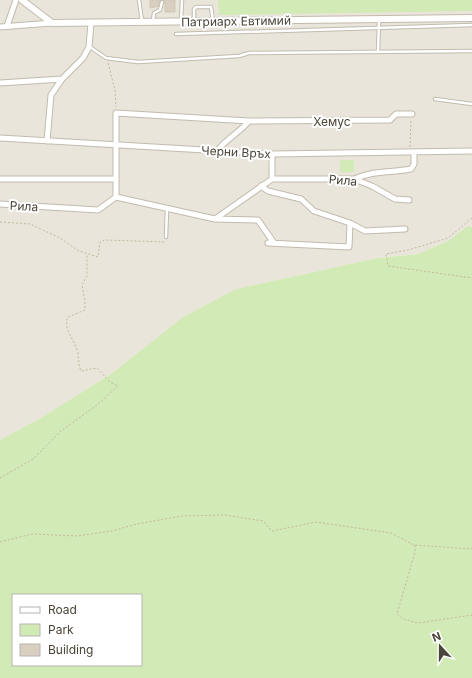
<svg xmlns="http://www.w3.org/2000/svg" width="472" height="678" font-family="Inter,sans-serif">
  <style>
    .residential { fill: #eae5da }
    .green { fill: #d2eab5; fill-rule: evenodd }
    .building { fill: #d8cfc1; stroke: #d3c7b4 }
    .lines { fill: none; stroke-linecap: round; stroke-linejoin: round }
    .service-casing { stroke: #c2bbae; stroke-width: 4.5 }
    .minor-casing { stroke: #c2bbae; stroke-width: 7 }
    .tertiary-casing { stroke: #c2bbae; stroke-width: 8 }
    .path { stroke: #c4b79f; stroke-width: 1; stroke-dasharray: 2 2; stroke-linecap: butt }
    .service { stroke: #fff; stroke-width: 2.5 }
    .minor { stroke: #fff; stroke-width: 5 }
    .tertiary { stroke: #fff; stroke-width: 6 }
    .labels { text-anchor: middle; dominant-baseline: central; stroke-width: 4; stroke-linejoin: round; paint-order: stroke }
    .street-label { font-size: 12px; fill: #4b4439; stroke: #fff }
  </style>
  <rect width="100%" height="100%" fill="#f6f3ec"/>
  <path class="residential" d="M0,0H472V227H468L448,241L418,254L378,258L236,289L183,317L111,374L41,418L0,440Z"/>
  <path class="green" d="M218,0H472V11L219,15Z
    M340,160H354V172H340Z
    M468,226L472,227V678H0V440L41,418L111,374L183,317L236,289L378,258L418,254L448,241ZM13,595H141V665H13Z"/>
  <path class="building" d="M150,0H175V12H165V2H159V6L150,8Z"/>
  <g class="lines">
    <defs>
      <path id="service" d="M139,0L142,21
        M153,21L154,13L160,10L162,2
        M181,21L182,0
        M194,22V9L196,7H211L213,21
        M176,34L472,25
        M90,47L106,58L138,62L239,56L249,53L472,51
        M378,52L379,20
        M435,99L472,104
        M166,237L167,209"/>
      <path id="minor" d="M7,26L16,0
        M0,27L52,23
        M0,83L62,79
        M0,138L272,154L472,151
        M47,141L51,95L62,79L83,58L89,47L91,23
        M217,151C226,139 239,133 249,121
        M272,154V179H354L372,186L395,199L409,200
        M0,179H115
        M354,179C374,170 390,173 411,169L414,164V152
        M261,186L268,191L301,199L314,211L350,223L365,231L405,229
        M116,197V113L249,121L390,120L396,114H412
        M116,197L215,219L272,179
        M0,204L98,210L116,197
        M215,219L258,220L274,243
        M268,243L349,247L350,223"/>
      <path id="tertiary" d="M22,0L52,23L472,18"/>
    </defs>
    <use href="#service" class="service-casing"/>
    <use href="#minor" class="minor-casing"/>
    <use href="#tertiary" class="tertiary-casing"/>
    <path class="path" d="M108,63L115,90L116,107
      M410,147L411,119
      M472,218L448,238L408,250L386,254L388,266L472,278
      M0,222L30,224L60,238L79,251L98,257L100,242L105,240L165,242
      M0,478L33,459L61,431L97,405L118,386L110,382L97,368L81,371C78,364 79,360 78,353C76,342 62,328 68,317L85,310V301L82,285L87,276V254
      M0,542L32,534L77,536L112,531L137,524L182,516L225,515L263,521L272,531L316,522L391,533L414,545L470,549L472,548
      M415,545V552L397,614L403,619L418,623L472,615"/>
    <use href="#service" class="service"/>
    <use href="#minor" class="minor"/>
    <use href="#tertiary" class="tertiary"/>
  </g>
  <g class="labels">
    <g class="street-label">
      <text transform="translate(236 21) rotate(-1)">Патриарх Евтимий</text>
      <text x="332" y="121">Хемус</text>
      <text transform="translate(236 152) rotate(3)">Черни Връх</text>
      <text transform="translate(343 180) rotate(5)">Рила</text>
      <text transform="translate(24 206) rotate(3)">Рила</text>
    </g>
  </g>
  <rect x="12" y="594" width="130" height="72" fill="#ffffff" stroke="#b7b4b0"/>
  <rect x="20" y="607" width="20" height="6" fill="#ffffff" stroke="#b7b4b0"/>
  <text x="48" y="614" font-size="12" fill="#4b4439">Road</text>
  <rect x="20" y="624" width="20" height="12" fill="#d2eab5" stroke="#b7b4b0"/>
  <text x="48" y="634" font-size="12" fill="#4b4439">Park</text>
  <rect x="20" y="644" width="20" height="12" fill="#d8cfc1" stroke="#b7b4b0"/>
  <text x="48" y="654" font-size="12" fill="#4b4439">Building</text>
  <g transform="translate(440 646) rotate(339)" stroke="#ffffff" stroke-width="3" paint-order="stroke">
  <path d="M0-3L7 15L0 10L-7 15Z" fill="#4b4439"/>
  <text y="-6" font-size="11" font-weight="bold" text-anchor="middle" fill="#4b4439">N</text>
  </g>
</svg>
